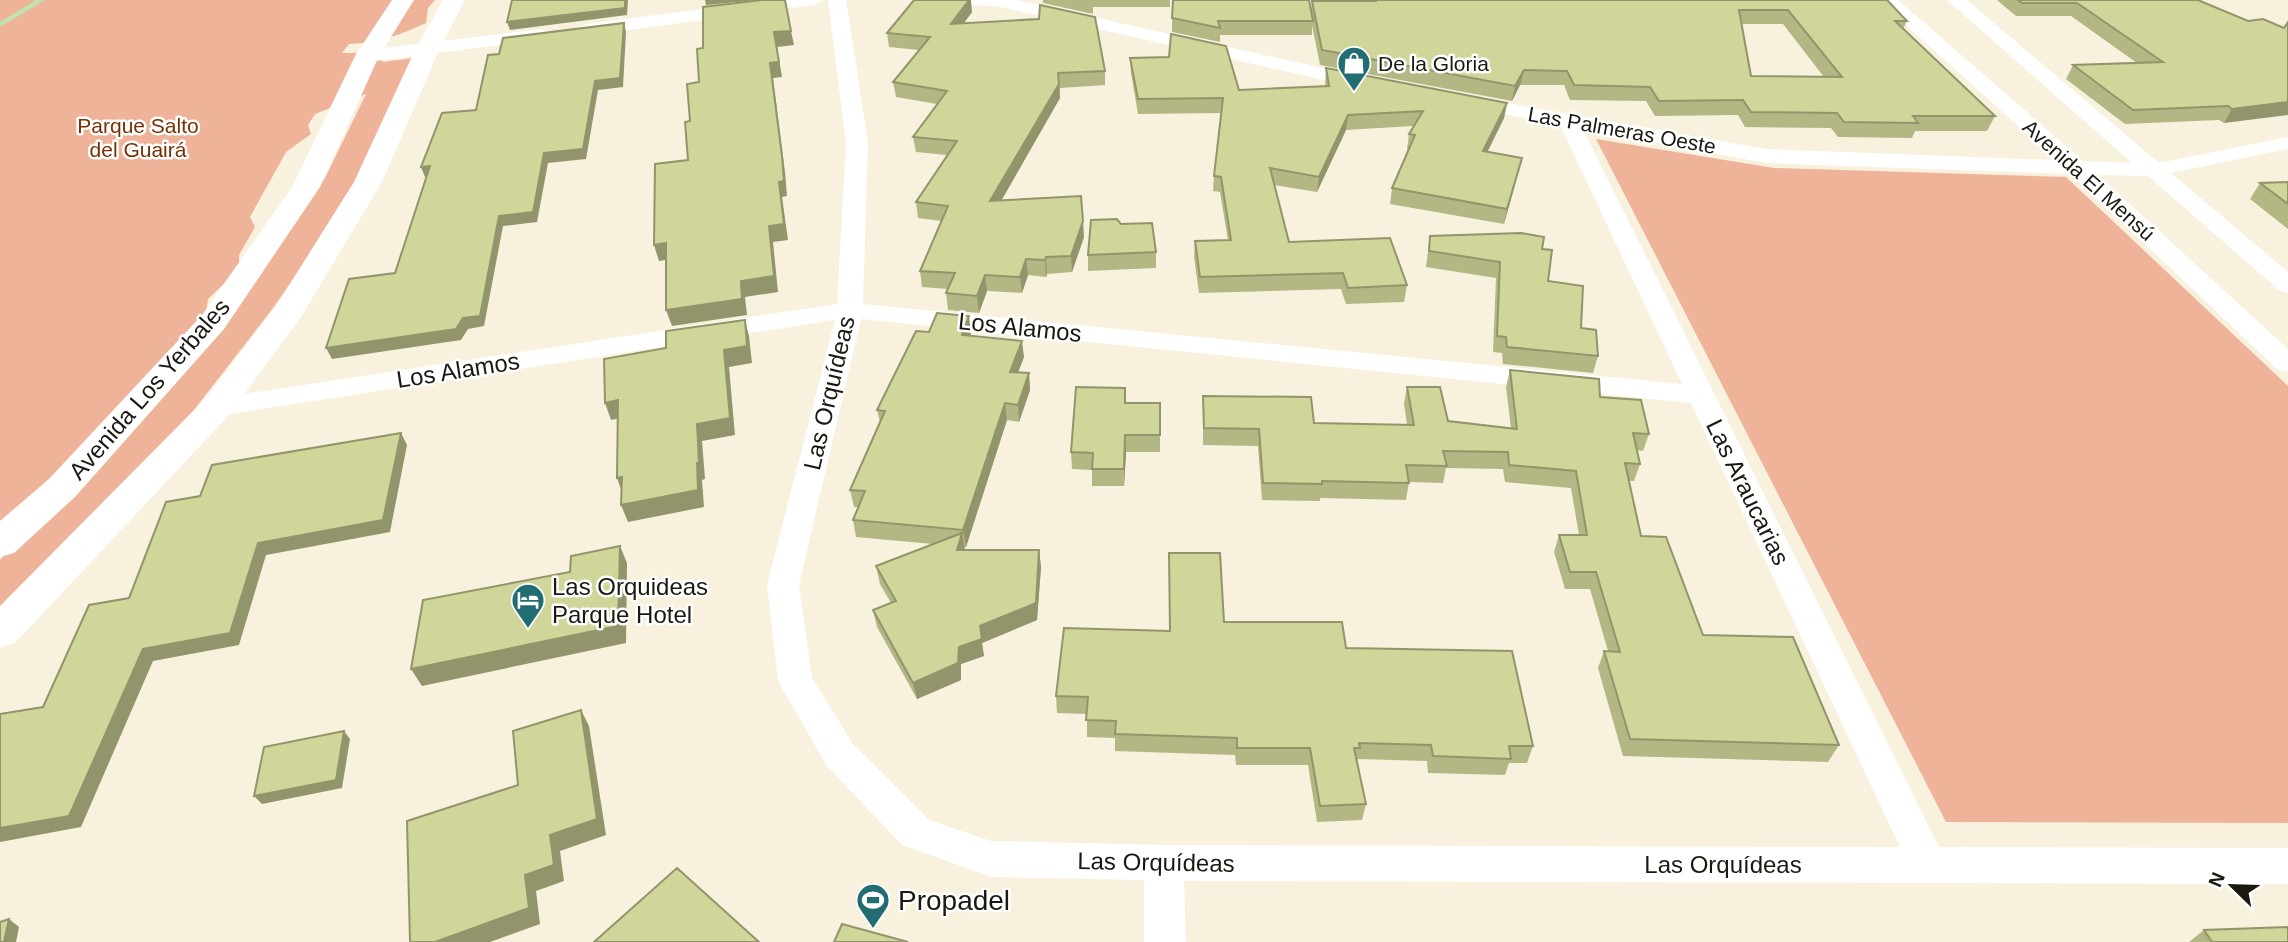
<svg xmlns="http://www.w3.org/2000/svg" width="2288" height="942" font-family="Arial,sans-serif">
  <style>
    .green { fill: #eeb398 }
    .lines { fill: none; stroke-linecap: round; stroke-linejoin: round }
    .stream { fill: #c1e2ad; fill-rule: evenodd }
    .minor { fill: #fff; fill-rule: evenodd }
    .tertiary { fill: #fff; fill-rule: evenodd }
    .wall { fill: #b3b784; fill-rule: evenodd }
    .shaded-wall { fill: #92956b }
    .building { fill: #d0d599; stroke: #92956b; stroke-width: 2; fill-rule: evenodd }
    .labels { text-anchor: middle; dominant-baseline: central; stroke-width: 5; stroke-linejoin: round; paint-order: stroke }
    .far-poi-label { font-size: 21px; fill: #1a1811; stroke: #fff; text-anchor: start }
    .far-park-label { font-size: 21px; fill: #763105; stroke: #fff }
    .far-street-label { font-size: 21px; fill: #1a1811; stroke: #fff }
    .street-label { font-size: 24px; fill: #1a1811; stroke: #fff }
    .poi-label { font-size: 24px; fill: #1a1811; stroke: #fff; text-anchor: start }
    .near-poi-label { font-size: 28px; fill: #1a1811; stroke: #fff; text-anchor: start }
  </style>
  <rect width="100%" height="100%" fill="#f8f1de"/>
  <path class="green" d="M0,0H435L428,8L426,23C400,35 378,43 349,44L342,53H376L383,62L413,58L360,172L331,225L273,308L159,455L0,615V560L233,309L325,178L366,94L315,114L308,125L311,134L286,152L250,217L255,227L239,255V269L208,299L204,329L30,508L0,521Z
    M1596,139L1774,168L2066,177L2288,386V823L1946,822Z"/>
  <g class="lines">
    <path class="stream" d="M36,0H45L0,27V22Z"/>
    <path class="minor" d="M773,0H823L814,5L586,36L577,30L586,24Z
      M828,0H846L868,143L863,304L1682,384L1560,125L1461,106L1458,102L1461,98L1468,96L1766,149L2056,160L1878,0H1898L2083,161L2132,163L1947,0H1967L2159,163L2288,137V149L2171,173L2288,272V293L2279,290L2148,176L2098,175L2288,349V372L2278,370L2071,174L1766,163L1583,129L1939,847L2288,848V884L1184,881L1186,942H1144V880L991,877L902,845L827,766L783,690L778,680L767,585L835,320L217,416L207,413L203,407L207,401L217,398L837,304L846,143ZM861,319L1691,403L1900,847L1164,845L991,841L929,820L853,744L812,678L799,585Z
      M955,0H1016L1364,77L1374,83L1364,89L996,6L964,5Z
      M540,29L547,31L549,35L547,39L367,62L357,56L367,50Z"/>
    <path class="tertiary" d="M392,0H414L379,56L320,187L224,329L75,497L14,553L0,557V521L49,479L202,315L292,187L355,56Z
      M443,0H465L439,50L382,182L301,317L229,415L15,643L0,648V606L205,399L276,306L354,182L415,50Z"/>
  </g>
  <path class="wall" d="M1043,0H1170V7H1093V14L1043,3Z
    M1369,0H1887L1907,21L1903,29L1995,116L1987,131H1915L1912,138L1838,137L1831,128L1745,127L1738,115L1655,116L1646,101L1570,100L1564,85H1520L1512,101L1320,65L1312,25V35H1220V42L1172,32V18L1311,10L1312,1H1370ZM1742,24H1783L1824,77L1751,76Z
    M1997,0H2198L2248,21L2284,28L2224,123L2219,120L2125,124L2066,79L2073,65L2137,63L2071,16H2016Z
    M972,12L964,23L1105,71V85L1060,88V98L1001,200L1084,237L1072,272L1047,274L1046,277L1028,275L1022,293L987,291L979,313L948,310L946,293L948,289L922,287L920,271L942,221L918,218L916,202L947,155L916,152L913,137L937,104L896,97L893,82L919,50L889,47L887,33Z
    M1130,58L1239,90L1325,86L1326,68L1507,103L1504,118L1487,152L1518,173L1504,224L1390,204L1392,188L1409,149H1407L1409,134L1413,126L1346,130L1317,192L1274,185L1289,242L1407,285L1404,302L1346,304L1341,289L1199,293L1194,257L1195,241L1228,240L1220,192L1213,191L1214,176L1221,113L1138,114L1131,73Z
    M2288,182V229L2250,199L2260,183Z
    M1121,224L1156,252V268L1088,271V255Z
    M1430,236L1542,249L1548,281L1581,328L1598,356L1593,373L1503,364L1502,353L1493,352L1496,278L1426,267Z
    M929,332L971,333L970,336L1024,357L1018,372L1029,373L1030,390L1019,422L1007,420L966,547H964L965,550H1039L1041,567L1037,620L982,643L984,656L961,664V680L917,699L877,627L873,610L891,603L880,584L876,566L933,544L856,537L853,520L858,507H854L850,490L880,422L877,410Z
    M1510,370L1600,397L1649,434L1643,451L1637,450L1640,464L1634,481H1629L1641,536L1703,635L1839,745L1828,762L1623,756L1598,668L1604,651H1608L1590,589H1565L1554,552L1559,535H1579L1571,488L1505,482L1503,469L1446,468L1443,483L1409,482L1406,500L1320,498V501L1262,500L1258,446L1203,445V396L1314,423L1407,425L1404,403L1407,387L1448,421L1511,428L1506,387Z
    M1125,403H1160V452H1126L1124,486H1092V470L1072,469L1071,452Z
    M1169,553L1224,622L1346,648L1533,746L1527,763H1509L1505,775L1428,773L1427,761L1358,759L1357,763L1366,804L1362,820L1317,822L1308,765H1236L1235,755L1115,751V738L1087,737V714L1057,713L1056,696L1169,631Z
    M2204,930L2288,942H2189Z"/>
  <path class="shaded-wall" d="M625,0H628L627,15L510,30L507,22Z
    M705,0H758L706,5Z
    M969,0H971L972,12L953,38L951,24Z
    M624,23L626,32L623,87L598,90L586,159L548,163L537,222L503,226L484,326L468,329L461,340L332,359L326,348L499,216L595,81Z
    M791,31L794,45L777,47L782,77L773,78L785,172L787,196L782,197L788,240L773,242L778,292L745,297L747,315L672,326L666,310L741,281L769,226L779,182L770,63L774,32Z
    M1524,70L1520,85L1512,101L1515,86Z
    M1059,84L1060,98L992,217L990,201Z
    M2288,102V115L2224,123L2232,109Z
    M1507,103L1504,118L1480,167L1483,151Z
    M1348,115L1346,130L1317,192L1319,177Z
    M1522,158L1518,173L1504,224L1507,209Z
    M430,166L434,176L425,177L421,167Z
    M1083,221L1084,237L1072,272L1071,256Z
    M666,243L671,259L659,261L654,245Z
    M1046,257L1047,274L1046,277L1045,260Z
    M1026,259L1028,275L1022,293L1020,277Z
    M985,275L987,291L979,313L977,296Z
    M969,316L971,333L964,352L962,335Z
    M745,320L749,336L752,363L729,367L735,435L702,441L705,479L702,480L704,507L628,522L621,505L697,463V424L724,350Z
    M1022,341L1024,357L1012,388L1010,372Z
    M1029,373L1030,390L1019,422L1018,405Z
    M618,400L625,417L611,420L605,403Z
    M1005,403L1007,420L966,547L963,530Z
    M401,433L407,445L390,532L266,555L239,645L153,661L81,827L0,842V828L143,649L258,543Z
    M1125,435L1126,452L1124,486V469Z
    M622,477L623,495L617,478Z
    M962,533L965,550L959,567L957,550Z
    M620,546L627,563L626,643L422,686L411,669Z
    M1039,550L1041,567L1037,620L982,643L984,656L961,664V680L917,699L913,683L959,647L980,626Z
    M581,710L589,726L606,835L560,851L564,881L536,891L540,924L490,942H435L525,875L550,835Z
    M344,731L350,739L342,788L262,804L254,796Z
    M9,919L19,927L16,942H4Z"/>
  <path class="building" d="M512,0H625V8L507,22Z
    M762,0H785L791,31L774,32L779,62L770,63L782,156L784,181L779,182L784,224L769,226L774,276L741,281L742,299L666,310V243L654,245L655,164L688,160L685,122L690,121L687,84L699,82L697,49L703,48V7Z
    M914,0H969L951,24L1039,19L1040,5L1095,17L1105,71L1058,73L1059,84L990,201L1081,196L1083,221L1071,256L1046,257L1045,260L1026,259L1020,277L985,275L977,296L946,293L955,273L920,271L948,206L916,202L957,141L913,137L947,91L893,82L930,37L887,33Z
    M1173,0H1309L1313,21H1218L1220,28L1172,18Z
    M1376,0H1887L1907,21H1895L1995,116H1913L1918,123L1844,122L1837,113L1751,112L1743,100L1659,101L1650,87L1574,85L1567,71L1524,70L1515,86L1322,50L1312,1H1376ZM1739,10H1788L1842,77L1751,76Z
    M2018,0H2198L2248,21L2263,19L2284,28L2288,22V102L2232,109L2228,106L2133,110L2073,65L2163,62L2077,3H2022Z
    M624,23L620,78L595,81L583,149L544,153L533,212L499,216L480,316L463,318L456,329L326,348L349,279L395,273L430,166L421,167L442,113L476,110L488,55L499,54L503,38Z
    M1171,34L1226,46L1239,90L1329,86L1326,68L1507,103L1483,151L1522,158L1507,209L1392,188L1415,135L1409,134L1423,111L1348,115L1319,177L1270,168L1289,242L1390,238L1407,285L1348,288L1343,273L1200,277L1195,241L1231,240L1221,177L1214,176L1223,98L1138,99L1130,58L1169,57Z
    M2288,182V204L2260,183Z
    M1117,219L1121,224L1152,223L1156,252L1088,255L1091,220Z
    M1521,233L1544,237L1542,249L1552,250L1548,281L1583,286L1581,328L1596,330L1598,356L1507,347L1506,337L1497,336L1500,262L1429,251L1430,236Z
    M937,313L969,316L962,335L1022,341L1010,372L1029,373L1018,405L1005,403L963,530L853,520L865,491L850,490L885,411L877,410L916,331L929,332Z
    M745,320L747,346L724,350L730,418L697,424L699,462L697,463L698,490L621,505L622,477L617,478L618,400L605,403L604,359L666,348V331Z
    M1510,370L1599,379L1600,397L1641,400L1649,434L1633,433L1640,464L1625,463L1641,536L1666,537L1703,635L1793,637L1839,745L1630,739L1604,651L1620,652L1596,572H1570L1559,535H1587L1576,471L1509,465L1508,452L1443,451L1447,466L1406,465L1409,483L1322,481V484L1263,483L1259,429L1204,428L1203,396L1311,397L1314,423L1414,425L1407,387H1440L1448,421L1517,429Z
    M1076,387L1125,388V403H1160V435H1125L1124,469H1092L1093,453L1071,452Z
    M401,433L383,520L258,543L230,633L143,649L69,816L0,828V714L43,707L89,605L129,598L166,502L200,496L212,465Z
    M962,533L957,550H1039L1036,603L980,626L982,639L959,647L958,663L913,683L873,610L896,601L876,566Z
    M620,546L618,626L411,669L423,600L570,572L571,556Z
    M1169,553H1220L1224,622H1342L1346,648L1512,651L1533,746H1509L1511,759L1433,756L1431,745L1359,743L1360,748H1354L1366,804L1320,806L1310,748H1237V738L1115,734L1116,721L1086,720L1088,697L1056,696L1064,628L1170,631Z
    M581,710L597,819L550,835L554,865L525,875L529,908L435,942H410L407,821L518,785L513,731Z
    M344,731L336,780L254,796L264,747Z
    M677,868L759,942H594Z
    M9,919L4,942H0V922Z
    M842,924L908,942H834Z
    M2288,927V942H2212L2204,930Z"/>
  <defs>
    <symbol id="shop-pin" viewBox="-11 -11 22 30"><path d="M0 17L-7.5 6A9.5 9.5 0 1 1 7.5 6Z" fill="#216d71" stroke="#fff"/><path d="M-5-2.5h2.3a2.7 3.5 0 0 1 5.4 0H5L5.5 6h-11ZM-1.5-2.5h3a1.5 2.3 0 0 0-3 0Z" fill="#fff"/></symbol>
    <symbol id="hotel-pin" viewBox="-11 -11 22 30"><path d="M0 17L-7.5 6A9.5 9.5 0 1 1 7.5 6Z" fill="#216d71" stroke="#fff"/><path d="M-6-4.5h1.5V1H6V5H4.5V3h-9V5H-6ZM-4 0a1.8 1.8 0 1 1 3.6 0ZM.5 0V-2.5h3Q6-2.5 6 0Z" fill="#fff"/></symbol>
    <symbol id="stadium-pin" viewBox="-11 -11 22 30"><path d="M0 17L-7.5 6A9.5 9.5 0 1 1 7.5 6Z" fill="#216d71" stroke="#fff"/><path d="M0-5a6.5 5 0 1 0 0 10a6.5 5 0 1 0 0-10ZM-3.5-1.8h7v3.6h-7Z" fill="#fff"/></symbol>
  </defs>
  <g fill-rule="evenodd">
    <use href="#shop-pin" x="1335" y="44" width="38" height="52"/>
    <use href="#hotel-pin" x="509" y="581" width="38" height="52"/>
    <use href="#stadium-pin" x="854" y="881" width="38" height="52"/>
  </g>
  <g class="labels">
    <g class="far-poi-label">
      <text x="1378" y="63">De la Gloria</text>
    </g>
    <g class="far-park-label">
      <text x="138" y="125">Parque Salto<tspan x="138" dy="24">del Guairá</tspan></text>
    </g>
    <g class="far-street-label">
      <text transform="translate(1622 130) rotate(10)">Las Palmeras Oeste</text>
      <text transform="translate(2089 180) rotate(42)">Avenida El Mensú</text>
    </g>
    <g class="street-label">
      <text transform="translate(1020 327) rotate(6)">Los Alamos</text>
      <text transform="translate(458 370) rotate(-9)">Los Alamos</text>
      <text transform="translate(149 389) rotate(-49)">Avenida Los Yerbales</text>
      <text transform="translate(829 393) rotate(-77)">Las Orquídeas</text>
      <text transform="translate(1748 492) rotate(64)">Las Araucarias</text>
      <text transform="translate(1156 862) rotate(1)">Las Orquídeas</text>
      <text x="1723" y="864">Las Orquídeas</text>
    </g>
    <g class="poi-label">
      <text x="552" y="586">Las Orquideas<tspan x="552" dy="28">Parque Hotel</tspan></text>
    </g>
    <g class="near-poi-label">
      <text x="898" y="900">Propadel</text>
    </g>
  </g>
  <g transform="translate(2232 886) rotate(293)" stroke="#ffffff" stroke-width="5" paint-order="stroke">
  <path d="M0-5L12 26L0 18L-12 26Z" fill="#1a1811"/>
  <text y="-10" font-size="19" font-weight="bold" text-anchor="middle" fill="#1a1811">N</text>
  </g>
</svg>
